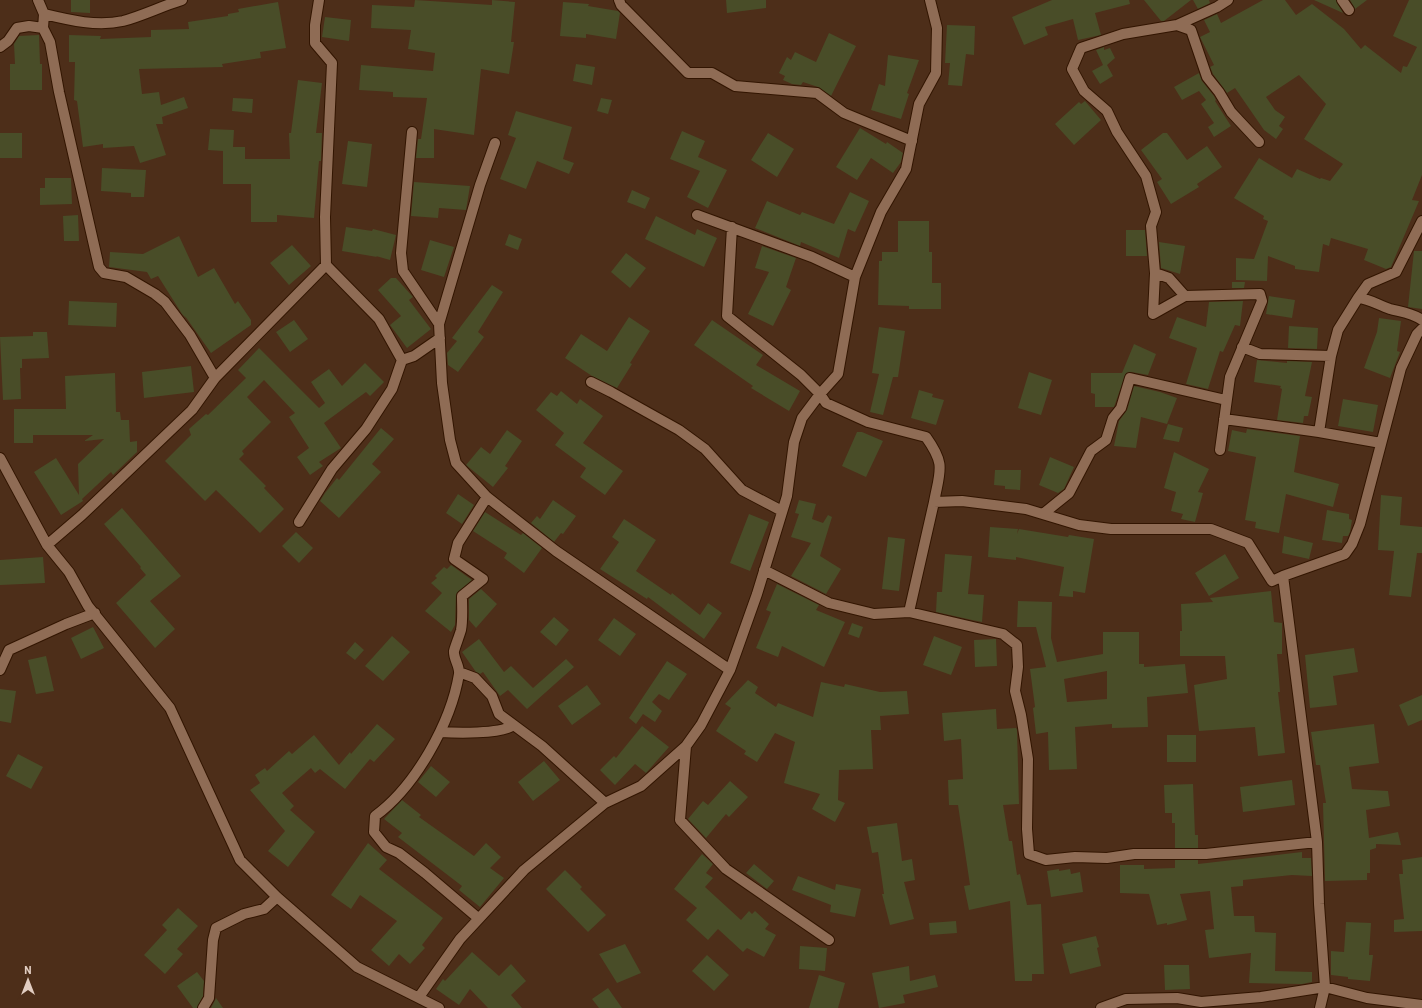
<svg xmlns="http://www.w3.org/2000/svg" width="1422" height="1008" font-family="Barlow,sans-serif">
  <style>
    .building { fill: #494d28; fill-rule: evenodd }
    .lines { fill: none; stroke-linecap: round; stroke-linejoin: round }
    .street-casing { stroke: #321501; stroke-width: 12 }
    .street { stroke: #8f6c55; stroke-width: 10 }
  </style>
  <rect width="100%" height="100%" fill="#4d2e19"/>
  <path class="building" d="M71,0H90V13L71,12Z
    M415,0L492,5V0L515,2L511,42H514L509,74L481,69L474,135L434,129V158H416L418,139H421L427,98L393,97V92L359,90L361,65L433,71L435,53L408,49L411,30L371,28L372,5L414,7Z
    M726,0H766V8L727,13Z
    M1052,0H1129L1130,4L1095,13L1101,35L1078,40L1073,19L1045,27L1048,35L1024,45L1012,17Z
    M1144,0H1191L1164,21H1161Z
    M1193,0H1209L1210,3L1198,9Z
    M1263,0H1285L1296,15L1312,4L1344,29L1361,49L1365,45L1401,73L1403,66L1407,67L1417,47L1393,36L1409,0H1422V175L1412,200L1419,201L1391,267L1386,269L1364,260L1368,249L1331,238L1329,246L1323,244L1319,272L1295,269V266L1268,256L1267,281L1236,280V258L1254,259L1268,221L1263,219L1264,216L1234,198L1259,158L1292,178L1297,169L1320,179L1321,178L1330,181L1343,164L1304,139L1326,104L1299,75L1266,97L1275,110L1285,117L1279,126L1283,129L1276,139L1264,130L1235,88L1227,93L1213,74L1210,67L1214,65L1200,37L1210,32L1204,20L1217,14L1221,23Z
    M1314,0H1336L1343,13Z
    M1350,0H1367L1355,9Z
    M278,2L286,48L260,52L261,58L222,64L223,67L139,69L142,94L159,92L161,105L184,97L188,108L162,117L163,124H156L166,155L140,163L134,146L103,148V144L83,147L77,101L74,100L75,62H69V35L101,36L100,39L151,37V30L189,29L188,22L228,16V14L239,12L238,9Z
    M563,2L589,4L588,6L618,11L620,13L616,39L586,34V38L560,36Z
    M325,17L351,20L349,41L322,37Z
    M947,25L975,26L974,55L966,54L962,86L948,85L950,63H945Z
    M829,33L856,46L831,96L818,87L803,82L801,85L792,84L783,80L785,76L779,73L787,57L791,60L795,52L816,62Z
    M39,35L40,64H42V90H10V64H15L14,44L19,36Z
    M1104,47V50L1110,48L1115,58L1107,65L1113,76L1100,84L1092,71L1103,65L1096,50Z
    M888,55L919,60L907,93L909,94L901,119L871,110L879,84L885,86Z
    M576,64L595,67L592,85L573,81Z
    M1199,73L1202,81L1214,96L1216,100L1215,101L1231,126L1214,137L1208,127L1214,123L1201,104L1206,100L1199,91L1182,100L1174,87Z
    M298,80L322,83L316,133H322L321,161H319L314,218L277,215V222H251V184H223V151L208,150L210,129L234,130L233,147H245V159H290L289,133H291Z
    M233,98L253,99L252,113L232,111Z
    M601,98L612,100L608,114L597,111Z
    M1085,101L1101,120L1074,145L1055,124L1079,102L1081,104Z
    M516,111L572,127L563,159L574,163L569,174L537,161L526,189L500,179L516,138L508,135Z
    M860,128L886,144L887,142L903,153L901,162L893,173L871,158L857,180L836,167Z
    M682,131L705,141L698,157L727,170L708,208L687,197L700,171L670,159Z
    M0,133H22V158H0Z
    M768,133L794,149L777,177L751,160Z
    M1163,133H1167L1187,160L1207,146L1222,167L1197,184L1199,187L1171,204L1157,182L1162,179L1141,150Z
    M348,141L372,144L367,187L342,184Z
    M102,168L146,170L144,197H131V193L101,191Z
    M45,178H71L72,204L40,205V188H45Z
    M414,182L470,186L466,210L439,208L438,218L411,216Z
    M632,190L650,198L645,209L627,202Z
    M850,192L869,201L855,232L848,229L839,258L801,242L800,246L755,228L767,201L800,215L802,212L834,224Z
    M78,215L79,241H64L63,216Z
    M656,216L695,235L697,229L717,238L704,267L645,239Z
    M898,221H929V252H932V283H941V309H909V306L878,305L879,261H882V252H898Z
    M346,227L372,231L373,229L396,235L390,260L376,256L377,257L342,251Z
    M1126,230H1145L1147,256H1126Z
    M509,234L522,239L518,250L505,245Z
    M179,236L198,277L214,268L235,304L238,301L251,320V325L211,353L185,316L186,318L182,314L158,276L151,279L147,272L109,267L110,252L143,254Z
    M430,240L454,247L444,277L421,270Z
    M1159,242L1185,246L1180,274L1161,268Z
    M292,245L311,266L289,285L270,263Z
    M762,246L796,258L786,287L791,290L773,326L748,314L769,272L755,268Z
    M1414,251H1422V309L1408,307Z
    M626,253L646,268L630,288L611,272Z
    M391,278H396L413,297L409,300L431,329L407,348L390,325L401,316L378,290Z
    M1232,282H1245L1244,288H1232Z
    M492,285L503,292L478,332L484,337L458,372L448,365L447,353L457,341L452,338Z
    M1269,296L1295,300L1292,318L1266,314Z
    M69,301L117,303L116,327L68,325Z
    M1243,301L1240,326L1235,325L1223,352L1220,351L1208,389L1186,384L1197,348L1169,338L1177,317L1206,327L1209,302Z
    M629,317L650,331L630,363L632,364L617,388L592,376L565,358L581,334L607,351Z
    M1379,318L1401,321L1397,351L1400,352L1390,378L1364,368L1377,332Z
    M294,320L308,339L290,352L276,332Z
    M712,320L763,355L756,365L800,391L789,411L751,388L753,386L694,345Z
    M1289,326L1318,328L1317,349L1288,348Z
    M879,327L905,331L898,377H893L883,415L870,412L879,374L872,373Z
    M33,332H47L49,358L22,359V368H20L21,399L3,400L0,337L33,336Z
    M1134,344L1156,354L1148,375L1131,372L1126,373L1114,407H1095V394L1091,393V373H1122Z
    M259,348L319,408L325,403L311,382L329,369L342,386L365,363L384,382L370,396L366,392L324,423L341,448L319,462L323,466L310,475L297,457L309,448L289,417L295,413L264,380L247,397L271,422L242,451L244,454L239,459L266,486L264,488L284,509L260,533L216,490L205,501L165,461L191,435L189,429L206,414L208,415L246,378L238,370Z
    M1257,360L1287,363V361L1312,362L1305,396L1312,397L1308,416H1304L1303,423L1277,420L1282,389L1280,388L1281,386L1254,382Z
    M191,366L194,392L144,398L142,372Z
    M1029,372L1052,380L1041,415L1018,408Z
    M115,373L116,412H120L121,420H129L130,442L137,441V452L113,475L111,472L82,499L83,501L61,515L34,472L56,458L79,495L78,464L104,439L84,441L93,435H33V443H14V409H66L65,376Z
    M1134,386L1160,392L1177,398L1167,424L1141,417L1136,448L1114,446L1119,421L1127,410Z
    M919,390L933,394L932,397L944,400L936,425L911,418Z
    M561,391L577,404L580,399L603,416L583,443L623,471L605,495L580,477L586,468L555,445L564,433L536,410L551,392L557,396Z
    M1343,399L1378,405L1373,432L1338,426Z
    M1168,424L1183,428L1179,442L1163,439Z
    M381,428L394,439L372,464L381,472L339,518L320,501L325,493L337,478L339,480Z
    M1247,429L1300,436L1294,472L1339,484L1333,507L1286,494L1279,533L1255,528L1256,522L1245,520L1256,457L1228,451L1232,430L1246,433Z
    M507,430L522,441L505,466L508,468L493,487L466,465L481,447L490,454Z
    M857,432H862L883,441L866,477L842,466Z
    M1174,452L1209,469L1198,492L1203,493L1195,522L1181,519L1183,514L1171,511L1176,492L1164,488Z
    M1050,457L1074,467L1064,489L1058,493L1039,485Z
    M995,470H1021L1020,490L1005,489V486L994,485Z
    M458,494L474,505L462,524L446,513Z
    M1381,495L1402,497L1400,525L1422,527V553H1417L1411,597L1389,595L1394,551L1378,550Z
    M553,500L576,516L563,534L561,533L554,542L531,523L537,516L540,519Z
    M799,500L816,504L812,519L823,523L828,515L832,517L820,556L841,569L826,594L791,576L811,543L791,537L799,514L795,513Z
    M122,508L181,576L150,601L175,629L155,648L116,603L146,575L140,568L141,567L104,524Z
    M1327,510L1349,514V519L1352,520L1350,532L1348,536H1343L1342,543L1322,540Z
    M485,512L521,535L523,533L542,548L524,573L504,558L507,553L473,531Z
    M749,514L769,522L750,571L730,563Z
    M624,519L656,540L636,571L671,595L672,593L700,615L708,603L722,613L704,639L648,597L647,599L600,569L619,542L612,537Z
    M990,527L1018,529L1017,534L1019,529L1068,537L1069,535L1094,539L1085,593L1073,591V597L1059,596L1064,567L1016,557V560L988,557Z
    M296,532L313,548L299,563L282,546Z
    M1284,536L1313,543L1309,559L1282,553Z
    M888,537L905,539L899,591L882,589Z
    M945,554L972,556L968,594L984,595L982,622L972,620V619V620L936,612L937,592H942Z
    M1225,554L1239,578L1209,596L1195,573Z
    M43,557L45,583L0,585V560Z
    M451,565L472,580L456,594L455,625L451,632L425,611L442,593L431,583L437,578L435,576L444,567L447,569Z
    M777,584L819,605L816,610L845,622L824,667L782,646L778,657L756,648L771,612L766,610Z
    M481,589L497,604L476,628L469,620V599Z
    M1271,591L1274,622L1282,623V654H1277L1280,692H1278L1285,753L1258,756L1255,727L1199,731L1194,685L1227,679L1225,656H1180V631H1182L1181,604L1213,602L1210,598Z
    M1018,601L1052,602L1051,638L1057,662L1103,654V632H1139V664H1144V667L1185,664L1188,693L1147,697L1148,727L1112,728V724L1075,727L1077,769L1049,770L1048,732L1036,734L1033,708L1035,707L1030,669L1046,667L1036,627H1017ZM1107,671V699L1067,702L1064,679Z
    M554,617L569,630L556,646L540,632Z
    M614,618L636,634L620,656L598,640Z
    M852,623L863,627L859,638L848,634Z
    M93,627L104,648L81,659L71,638Z
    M392,636L410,652L383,681L365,666Z
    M934,636L962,647L951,675L923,665Z
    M479,639L504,672L511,666L533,688L566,659L574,667L527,709L508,690L500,696L483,672L480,674L476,672L462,652Z
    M996,639L997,666L975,667L974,640Z
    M355,642L364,650L355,660L346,653Z
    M1354,648L1358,672L1333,676L1337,705L1310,708L1305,655Z
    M46,656L54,691L36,694L28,660Z
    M667,661L687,674L669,700L659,694L652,702L662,711L655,722L643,714L636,724L629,718Z
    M748,680L758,687L755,693L776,707L778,703L813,717L821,682L844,687L845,684L880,692L907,691L909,714L880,716L881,730H871L873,769L839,770L838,800L845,803L835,822L812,809L820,794L784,783L795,742L775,733L757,762L744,754L746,751L716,731L731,708L725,704Z
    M587,685L601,704L572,725L558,706Z
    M0,689L16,691L11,723L0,721Z
    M1422,695V720L1408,726L1399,705Z
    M996,709L997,729L1016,728L1017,730L1019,804L1003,805L1009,841H1012L1017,875L1020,874L1027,905L1041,904L1044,974H1032V981H1015L1010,901L969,910L964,886L970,885L958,805H949L948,780L963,779L961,739L944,741L942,713Z
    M377,724L395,739L374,762L370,759L345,789L320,769L315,773L311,768L282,793L294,806L290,810L315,832L288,867L268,851L285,831L250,790L260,783L255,775L265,768L267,771L289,751L292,754L314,735L339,765L350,752L351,754Z
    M1374,724L1379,763L1349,767L1352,789L1388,791L1390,806L1366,810L1369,838L1398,832L1401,845L1376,844V848L1370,850V873H1367V880L1325,881L1323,803H1326L1320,765H1316L1311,732Z
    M642,726L669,747L646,773L635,764L615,785L600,770L614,756L616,758Z
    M1167,735H1196V762H1167Z
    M18,754L43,767L31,789L6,776Z
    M544,761L560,780L533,801L518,782Z
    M431,766L450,782L436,797L418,782Z
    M1292,780L1295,805L1243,812L1240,787Z
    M730,781L748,797L729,817L726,814L706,838L688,819L703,801L708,805Z
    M1193,784L1195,835H1198V848H1175V823H1172V813H1165L1164,785Z
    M402,800L421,815L419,817L474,856L486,843L501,857L490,868L504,878L480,907L459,890L462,886L398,837L402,833L384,819Z
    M897,823L902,861L912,859L915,880L904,882L914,919L890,925L882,894H884L878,852L872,853L867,827Z
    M368,843L387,860L379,869L443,918L422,945L425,948L410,964L399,954L389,966L371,950L397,921L360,895L351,909L331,895Z
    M1302,852V858H1311L1312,876L1292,875L1243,880V886L1231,887L1234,916H1254L1255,932L1276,933L1275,971L1312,972V982L1302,984L1249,983L1251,953L1209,958L1205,930L1214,929L1210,891L1180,894L1187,920L1167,925V923L1157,925L1149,894L1120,893V865H1144V869L1175,868V860H1198V864Z
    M702,854L713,864L706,873L713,878L705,887L741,920L749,911L752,914L755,911L769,924L765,929L776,935L764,957L747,948L743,952L718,929L708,940L686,920L697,908L674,889Z
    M1422,857V931L1394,932V920L1404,919L1399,874H1403L1402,860Z
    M754,864L774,881L767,889L746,873Z
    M1059,869V871L1070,869L1071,874L1080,872L1083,892L1051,897L1047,871Z
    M565,870L582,887L580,889L606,915L588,932L546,889Z
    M798,876L835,890L836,884L861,889L855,917L830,912L831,905L792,890Z
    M178,908L198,926L177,949L183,954L165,974L144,955L167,930L162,925Z
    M956,921L957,933L930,935L929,923Z
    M1346,922L1371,923L1369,955H1373L1370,981L1348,979V977L1331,975V951L1344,952Z
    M1096,936L1099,947L1097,948L1101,966L1070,974L1062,944Z
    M625,944L641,973L617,983L599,954Z
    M800,946L827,948L825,971L799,969Z
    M472,952L499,976L511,964L526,981L511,995L522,1008H488L470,989L459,1005L436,989L443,979L445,981Z
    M707,955L729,975L714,991L692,971Z
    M1164,965H1189L1190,989L1165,990Z
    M909,966L910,981L935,975L938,987L903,995L905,1003L879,1008L872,973Z
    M197,972L204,981L203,996L197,1008H193L177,986Z
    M819,975L845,983L838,1008H809Z
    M608,988L622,1008H599L592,999Z
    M216,998L223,1008H211Z"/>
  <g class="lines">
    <defs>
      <path id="street" d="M38,0L44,14L43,28L50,42L59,92L99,267L104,273L126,277L155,294L165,302L190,335L215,378
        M319,0L315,25V43L332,63L325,217L326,265L379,319L402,360L414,356L440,338
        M619,0L621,5L688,73H712L735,86L817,93L844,113L912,141
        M1342,0L1349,10
        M44,14C69,20 97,27 123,21C142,16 162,6 182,0
        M1177,25L1217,7L1228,0
        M0,47L8,41L17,28L29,26L43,28
        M412,132L401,253L403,271L439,324
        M495,143L480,185L439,324L442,383L450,440L456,463L487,497L556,551L730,670
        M697,215L812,257L855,277
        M732,227L727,316L801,375L820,394L838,374L855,277L881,212L906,169L919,104L936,73L937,28L930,0
        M1155,273L1169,278L1185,296
        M1358,298C1370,299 1378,305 1390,309C1401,312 1412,313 1422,320
        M1242,347L1260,354L1331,356L1338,330L1358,298L1368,284L1396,272L1422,221
        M591,382L611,392L679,430L705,449L742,490L782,511
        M1224,419L1319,432L1331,356
        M1319,432L1381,443
        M1220,450L1230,377L1262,301L1260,294L1185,296L1153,314L1155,273L1151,226L1156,212L1146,176L1117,132L1107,111L1084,91L1072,69L1081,48L1123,34L1177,25L1191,30L1207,77L1219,92L1231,112L1259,142
        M0,458L47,545L69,572L88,606L170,708L240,860L277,897L357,967L439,1008
        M1043,514L1069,493L1091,451L1106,440L1113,418L1121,408L1130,378L1226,400
        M299,522L332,469L366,429L392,389L402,360
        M47,545L82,515L192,410L215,378L326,265
        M764,570L829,603L874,614L909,612L1003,634L1017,645L1018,667L1015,691L1021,715L1028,759L1027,829L1029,854L1046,860L1075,857L1107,858L1134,854H1206L1317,842
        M909,612L934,502
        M0,670L9,650L66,624L95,613
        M459,672L475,678L492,696L499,714L542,746L605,803
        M440,732C457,733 499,734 512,726
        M686,746L680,820L726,869L829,940
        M478,918L425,873L399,853L386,847L374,832L375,816C415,787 451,723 459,674C460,666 453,658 454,651C456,644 459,637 461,630C463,620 462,607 462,596L483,579L454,559L458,543L487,497
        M419,997L460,939L524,870L605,803L641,786L686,746L701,725L730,670L757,594L787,496L794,442L802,418L820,394L826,403L868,422L926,437C946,465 940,470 934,502L962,501L1026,509L1079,525L1111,529H1211L1248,543L1272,581L1283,576
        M203,1008L209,998L213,940L216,928L244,914L264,909L277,897
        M1101,1008L1126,999L1177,998L1201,1002L1261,997L1325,987L1367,998L1422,1005
        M1320,1008L1325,987L1319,904L1317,842L1283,576L1345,554L1352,544L1360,524L1401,368L1417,334L1422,329"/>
    </defs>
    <use href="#street" class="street-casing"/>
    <use href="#street" class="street"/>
  </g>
  <g transform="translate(28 980)" stroke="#4d2e19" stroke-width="3" paint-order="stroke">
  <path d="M0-3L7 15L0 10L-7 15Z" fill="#e1cdc1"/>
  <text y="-6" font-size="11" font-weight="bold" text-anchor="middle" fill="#e1cdc1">N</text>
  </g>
</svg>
